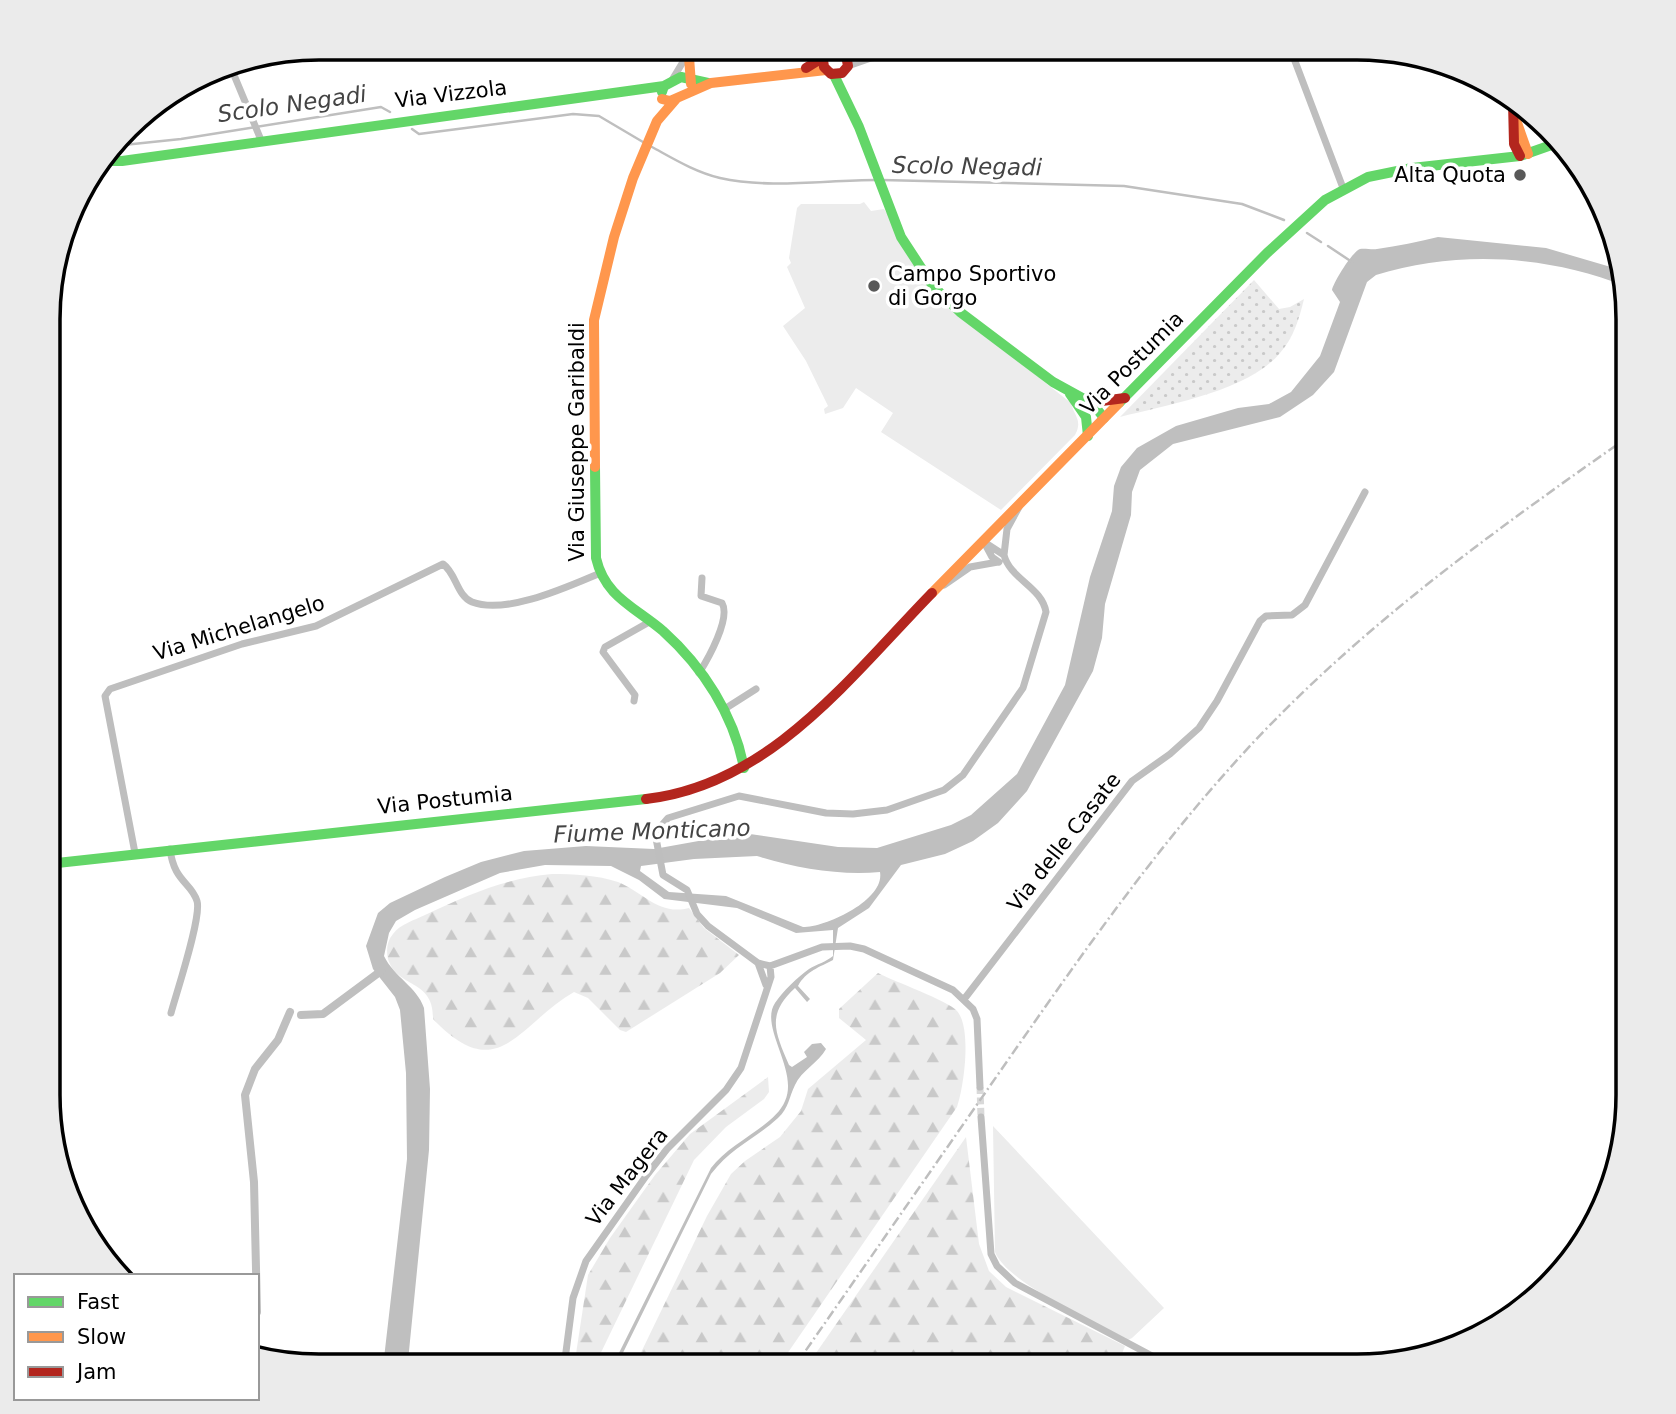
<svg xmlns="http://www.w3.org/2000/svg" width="1676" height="1414" font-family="'DejaVu Sans',sans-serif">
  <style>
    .forest { fill: url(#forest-firs) }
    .park { fill: url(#park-dots) }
    .pitch { fill: #ececec }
    .water { fill: #bfbfbf; fill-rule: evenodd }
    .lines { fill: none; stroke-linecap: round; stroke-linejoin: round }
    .stream { stroke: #bfbfbf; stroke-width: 2.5 }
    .canal { stroke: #bfbfbf; stroke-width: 8 }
    .street-tunnel { stroke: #d9d9d9; stroke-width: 7; stroke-dasharray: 7 3.5; stroke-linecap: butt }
    .street { stroke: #bebebe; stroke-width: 7 }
    .fast { stroke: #63d668; stroke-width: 10 }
    .slow { stroke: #ff974d; stroke-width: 10 }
    .jam { stroke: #b3261e; stroke-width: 10 }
    .rail { stroke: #bebebe; stroke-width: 2.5; stroke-dasharray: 10 3.5 2 3.5; stroke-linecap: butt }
    .poi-dot { fill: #595959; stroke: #fff; stroke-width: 2.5 }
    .labels { text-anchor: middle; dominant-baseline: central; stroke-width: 7; stroke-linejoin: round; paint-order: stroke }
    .street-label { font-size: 21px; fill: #000; stroke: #fff }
    .poi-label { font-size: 21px; fill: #000; stroke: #fff; text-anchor: end }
    .water-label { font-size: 23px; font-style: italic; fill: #444; stroke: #fff }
    .rim { fill: none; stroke: #000; stroke-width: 3.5 }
  </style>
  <defs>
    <pattern id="forest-firs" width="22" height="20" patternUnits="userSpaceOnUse" patternTransform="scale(1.75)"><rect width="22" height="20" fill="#ececec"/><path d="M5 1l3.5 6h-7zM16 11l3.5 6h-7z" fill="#c9c9c9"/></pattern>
    <pattern id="park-dots" width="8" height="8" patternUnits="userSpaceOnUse" patternTransform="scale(1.75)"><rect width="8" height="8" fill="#ececec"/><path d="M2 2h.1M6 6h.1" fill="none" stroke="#c9c9c9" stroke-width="1.8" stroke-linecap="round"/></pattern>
  </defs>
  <rect width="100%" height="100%" fill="#fff"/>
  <path class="forest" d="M552,874C574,874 597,875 618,882C643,892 659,916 689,908L704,928L739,955L720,973L626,1032L620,1030L588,998L574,992C518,1024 499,1088 433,1019C434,978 397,989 388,959C386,950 387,941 393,934C400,924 415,920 425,915C467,895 506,878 552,874Z
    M878,973C895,982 947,1000 957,1011C972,1028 964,1087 957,1107L778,1367H634L707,1216L731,1174L745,1161L780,1137L801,1111L808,1089L866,1040L839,1018V1009Z
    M768,1077L769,1092L764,1099L726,1127L694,1160L594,1367H574L588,1275L610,1238L655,1175L690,1134Z
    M966,1137L979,1244L989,1271L1006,1287L1125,1346L1117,1366H807Z"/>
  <path class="park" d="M1254,280L1279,309L1290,307L1304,299C1299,319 1294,337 1280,353C1249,391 1167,405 1120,417Z"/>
  <path class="pitch" d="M864,202L871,211L884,209L952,309L1071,403C1074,416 1083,420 1075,435L1001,510L881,432L893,413L856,388L843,408L825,414L824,409L828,406L806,361L783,326L805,308L787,267L791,263L789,258L797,208L801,204H860Z
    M993,1126L1164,1308L1132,1338L1128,1340C1097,1322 1007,1283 995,1252Z"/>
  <path class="water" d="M1438,237L1546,248L1621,270L1625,286C1546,255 1457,250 1376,275L1367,282L1334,372L1313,395L1280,417L1173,444L1140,470L1132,492L1131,515L1105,604L1102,638L1093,671L1027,791L998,823L973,841L945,854L901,865L869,908L838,928L833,960C820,967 806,971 798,986L810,999L807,1002L795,988C766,1015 775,1032 789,1065L792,1067L807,1057L804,1052L812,1044L821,1043L826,1049C819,1062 801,1071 795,1085C789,1097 789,1108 778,1118C754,1140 732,1147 711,1174L616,1367H612L711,1168C730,1142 775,1126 785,1101C799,1070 759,1027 775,1003C783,991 798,977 809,969C817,964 826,962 833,956V930L796,933L737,908L664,899L639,880L611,866L545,865L500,873L415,910L396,921L389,933L384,956C394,977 417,987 424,1008L430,1089L429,1150L408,1361L406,1367H383L407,1159L406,1073L400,1010L395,997L373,969L366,946L378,913L390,903L445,877L481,862L524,851L586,846L654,849L743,833L838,847L877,848L951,825L971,815L1017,774L1065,685L1090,577L1112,511L1114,486L1121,467L1137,448L1176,426L1238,408L1269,404L1291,392L1320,356L1340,302L1332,290C1334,281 1353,251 1360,249C1365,248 1372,250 1377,249C1398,246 1418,242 1438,237ZM757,856C795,868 841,876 880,872C885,900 826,927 803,927L726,896L669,892L640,871L641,866L694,859Z"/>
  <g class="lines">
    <path class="stream" d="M412,129L419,134L573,114L599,116L643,142
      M114,146L181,139L381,107L390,112
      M652,147C674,159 695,172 720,178C770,189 825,180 876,180
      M882,180L1124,186L1242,204L1284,220
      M1307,233L1321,242
      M1328,246L1352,262"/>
    <path class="canal" d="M301,1015L323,1014L381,971
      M257,1312L254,1182L245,1095L255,1069L278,1040L290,1012"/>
    <path class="street-tunnel" d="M980,1087L981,1117"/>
    <path class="street" d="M1290,48L1343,188
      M846,55L871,58L848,66
      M871,58L934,48
      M229,63L261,140
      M672,80L692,47
      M984,542L992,557L999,562
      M1004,555L1007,529L1019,507
      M944,585L970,567L998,562
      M699,673C708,659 731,618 722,603L701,596L702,578
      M634,701L635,695L603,652L605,647L651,621
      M723,710L756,689
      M170,849C174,882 191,882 197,901C202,917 176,994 171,1013
      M135,853L105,696L110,689L242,644L316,626L443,564C456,573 457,596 472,602C506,615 567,587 598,574
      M758,963L766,985
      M965,998L1132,781L1170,754L1199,728L1217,701L1260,621L1266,616L1292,615L1305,605L1365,492
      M980,1087L977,1019L973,1009L953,990L864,949L850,946L822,947L770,966L758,963L708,926L697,914L687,890L663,875L655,833L668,818L739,796L826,813L853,814L887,810L944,790L963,775L1023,688L1046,612C1042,587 1010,579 1004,555L984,542
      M981,1117L991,1254L997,1266L1015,1283L1171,1366
      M564,1367L573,1298L586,1261L646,1176L667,1149L726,1090L741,1068L771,977L770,966"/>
    <path class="fast" d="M834,75L859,127L901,237L933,286L960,312L1053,382L1093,404L1104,418
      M662,92L664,86L681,77L708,83
      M102,161H122L664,86
      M1070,394L1086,417L1088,436
      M1119,403L1267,253L1325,200L1368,177L1412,168L1520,156L1560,142
      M595,467L596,558C605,597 635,607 663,631C703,667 734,715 744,768
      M48,864L646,799"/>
    <path class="slow" d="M689,57L691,84
      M662,99L670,101L711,83L826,70
      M1516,120L1528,154
      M595,467L594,320L614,237L633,178L657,121L676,99
      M932,593L1119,403"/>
    <path class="jam" d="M806,68L835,50L846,55L848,66L842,73L831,74L824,67L823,60
      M1513,102L1514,144L1520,156
      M1094,402L1125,398
      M646,799C770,785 850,677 932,593"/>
    <path class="rail" d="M795,1366C866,1264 937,1162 1008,1060C1089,944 1170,828 1269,726C1377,615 1501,526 1628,437"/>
  </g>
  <g class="poi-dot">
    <circle cx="1520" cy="175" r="7"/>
    <circle cx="874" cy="286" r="7"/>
  </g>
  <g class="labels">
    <g class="street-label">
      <text transform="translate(451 94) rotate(-7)">Via Vizzola</text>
      <text transform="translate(1132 363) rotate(-45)">Via Postumia</text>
      <text transform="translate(577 442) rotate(-90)">Via Giuseppe Garibaldi</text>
      <text transform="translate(239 628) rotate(-17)">Via Michelangelo</text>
      <text transform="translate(445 800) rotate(-6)">Via Postumia</text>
      <text transform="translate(1064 842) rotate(-52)">Via delle Casate</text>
      <text transform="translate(627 1177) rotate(-52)">Via Magera</text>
    </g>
    <g class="poi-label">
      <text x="1506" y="175">Alta Quota</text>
      <text x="888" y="274" text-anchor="start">Campo Sportivo<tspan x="888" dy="24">di Gorgo</tspan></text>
    </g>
    <g class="water-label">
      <text transform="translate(292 104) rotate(-8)">Scolo Negadi</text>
      <text transform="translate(967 166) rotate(1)">Scolo Negadi</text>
      <text transform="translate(652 831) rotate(-2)">Fiume Monticano</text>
    </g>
  </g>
  <path d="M0 0H1676V1414H0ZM319 60H1357A259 259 0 0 1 1616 319V1095A259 259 0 0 1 1357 1354H319A259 259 0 0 1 60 1095V319A259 259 0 0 1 319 60Z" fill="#ebebeb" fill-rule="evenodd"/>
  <path class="rim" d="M319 60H1357A259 259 0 0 1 1616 319V1095A259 259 0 0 1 1357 1354H319A259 259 0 0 1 60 1095V319A259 259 0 0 1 319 60Z"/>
  <rect x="14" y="1274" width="245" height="126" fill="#ffffff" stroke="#999999" stroke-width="2"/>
  <rect x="28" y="1297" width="35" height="10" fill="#63d668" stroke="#999999" stroke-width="2"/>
  <text x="77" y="1309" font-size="21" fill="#000000">Fast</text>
  <rect x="28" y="1332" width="35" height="10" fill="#ff974d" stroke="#999999" stroke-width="2"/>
  <text x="77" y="1344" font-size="21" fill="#000000">Slow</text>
  <rect x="28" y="1367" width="35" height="10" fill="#b3261e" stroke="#999999" stroke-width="2"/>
  <text x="77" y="1379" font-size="21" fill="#000000">Jam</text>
</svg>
